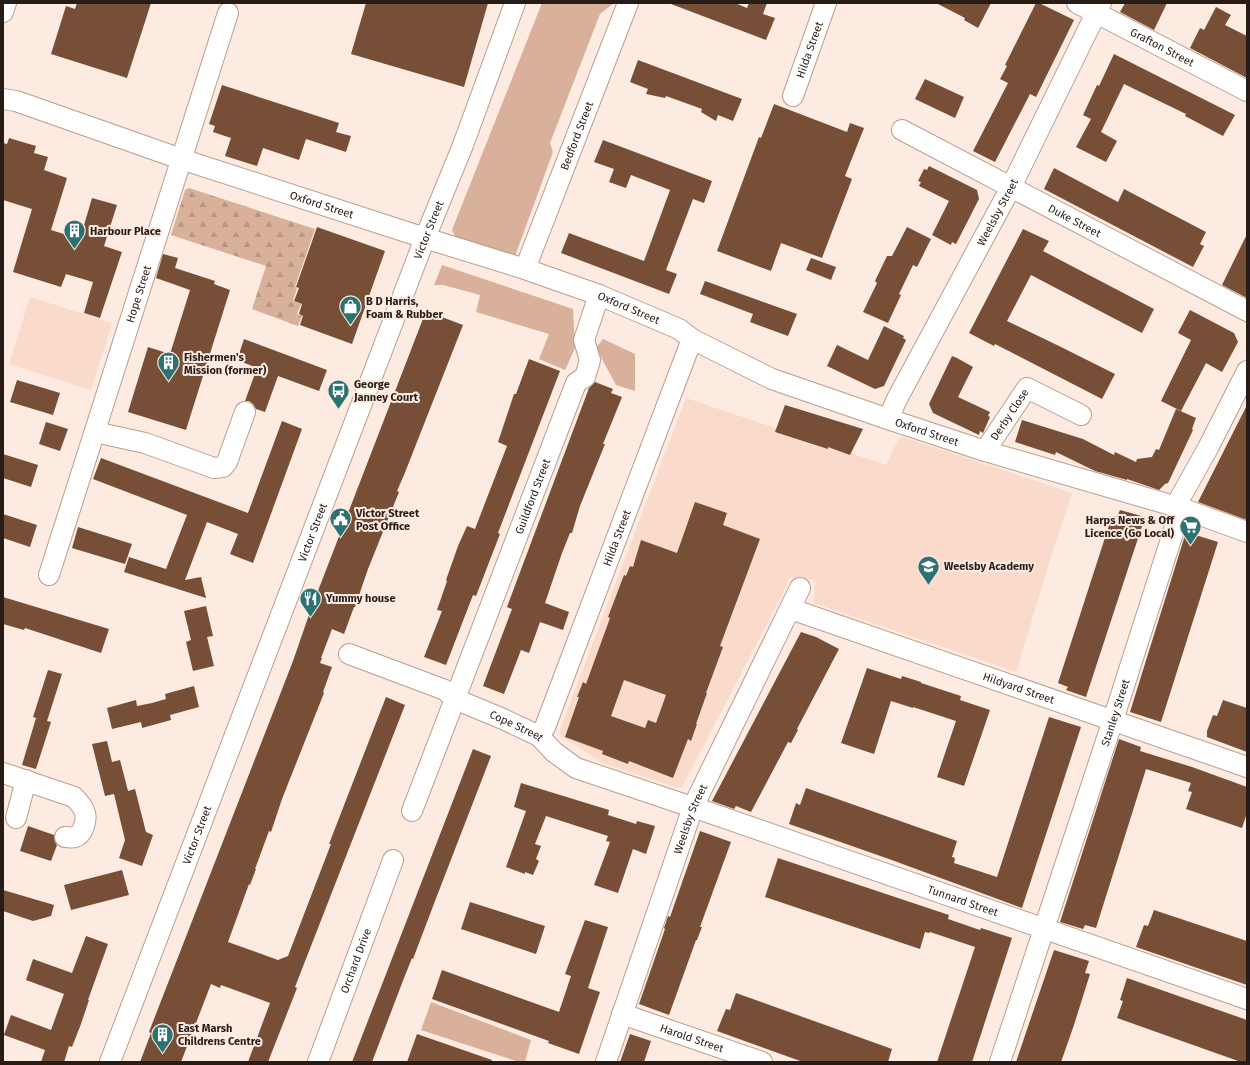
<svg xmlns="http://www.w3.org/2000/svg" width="1250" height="1065" font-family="'Fira Sans',sans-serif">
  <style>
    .built { fill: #fadbcb }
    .green { fill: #d9b09a }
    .forest { fill: url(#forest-firs) }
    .building { fill: #774e36; fill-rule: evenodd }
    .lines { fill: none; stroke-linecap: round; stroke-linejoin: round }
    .street-casing { stroke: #bb9e8e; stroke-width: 22 }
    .street { stroke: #fff; stroke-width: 20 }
    .labels { text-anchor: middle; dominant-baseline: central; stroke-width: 4; stroke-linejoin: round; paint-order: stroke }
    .street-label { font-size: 11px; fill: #271c16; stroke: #fdeae0 }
    .poi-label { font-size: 11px; font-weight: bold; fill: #271c16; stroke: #fdeae0; text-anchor: start }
  </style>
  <defs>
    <pattern id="forest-firs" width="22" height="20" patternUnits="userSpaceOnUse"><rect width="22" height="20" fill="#d9b09a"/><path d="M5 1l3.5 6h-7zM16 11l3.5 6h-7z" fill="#ba9784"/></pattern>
  </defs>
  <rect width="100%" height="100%" fill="#fdeae0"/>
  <path class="built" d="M30,297L112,323L91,390L9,364Z
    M686,398L886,465L899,438L903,437L1072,493L1052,554L1016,672L814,603L815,580L789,578L783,593L682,787L678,788L603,763L561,736L559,732Z"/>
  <path class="green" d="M542,3H614L600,14L550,143L553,152L514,259L456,238L452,230Z
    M442,265L573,309L575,348L565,370L539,359L549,334L476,312L480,295L443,285H434Z
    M603,339L635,354V391L616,385L596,348Z
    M431,1002L531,1040L525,1062H519L421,1030Z"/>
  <path class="forest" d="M189,188L315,229L295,287L297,288L293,301L301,304L297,314L302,316L298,326L252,309L266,266L171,235L185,190Z"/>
  <path class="building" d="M77,3H151L127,78L51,54L66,6L75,9Z
    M366,3H488L464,87L351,54Z
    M671,3H735L747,8L749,3H767L763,14L775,18L766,40L671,4Z
    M936,3H991L978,28L964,20L965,18Z
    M1036,3H1039L1074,20L1036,97L1030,94L995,162L973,151L1008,83L1000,79L1007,66L1005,65Z
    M1125,3H1167L1154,30L1120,12Z
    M1216,7L1231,15L1225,25L1247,36V78L1190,48L1200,28L1204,30Z
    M1114,54L1235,115L1223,136L1185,116L1186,114L1124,84L1101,132L1117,141L1106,162L1076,147L1091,119L1083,115L1097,85L1099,86Z
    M638,60L742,99L733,121L718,115L716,121L701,112L702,109L666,96L665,98L646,94L648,89L630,82Z
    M925,79L964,97L955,118L915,99Z
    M222,85L339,123L336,132L351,136L346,152L306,139L299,160L263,148L257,166L225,156L231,138L213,132L215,126L209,124Z
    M774,104L847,132L850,123L864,128L845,176L852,179L822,258L781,243L771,271L717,251L759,137L761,138Z
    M9,138L36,146L34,153L48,157L44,170L67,178L51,230L80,239L92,198L117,205L104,246L122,252L100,318L84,313L93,282L66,274L61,287L13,272L32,209L3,200V143L7,144Z
    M603,140L712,181L704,203L693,199L666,270L677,274L669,294L561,253L569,233L644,261L670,190L631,175L626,188L609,182L614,169L594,162Z
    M929,166L977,190L979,199L956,244L952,242L951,245L932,235L949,201L919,186L921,182L918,181L924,169L927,170Z
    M1054,168L1118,202L1124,189L1206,232L1200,244L1204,246L1193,267L1044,189Z
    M317,227L385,251L352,344L300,325L303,316L299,314L302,304L294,301L299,288L296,287Z
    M907,227L931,239L917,267L913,265L899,294L901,295L888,323L863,312L877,283L875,281L887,256H892Z
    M1023,229L1049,241L1043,251L1154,309L1142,333L1031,275L1007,321L1059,346L1115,374L1102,399L995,344L994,346L969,333Z
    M1247,234V298L1222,285Z
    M163,254L178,258L175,268L215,281L214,284L230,290L186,430L128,412L148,347L170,354L190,290L156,278Z
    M811,258L836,267L831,280L806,270Z
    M705,281L797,314L788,336L750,322L753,314L700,294Z
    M1190,310L1234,333L1238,342L1222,372L1206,363L1181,411L1161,401L1191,340L1178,333Z
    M426,311L463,325L404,475L397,491L399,492L368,569L355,607H354L344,634L332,629L321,658H322L320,663L332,667L323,692L324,693L282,799L271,832L269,831L255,869H256L250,885L249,884L228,942L278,960L288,956L331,844H329L386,697L405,705L295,987L297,988L268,1062H248L270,1003L221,985L220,988L211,984L181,1062H140L151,1033L149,1032L293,661L311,609Z
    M884,326L904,336L903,338L906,340L884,386L875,389L827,366L837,345L868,360Z
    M244,339L327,370L319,391L278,376L265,412L256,409L253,404L249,401H245L257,368L237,360Z
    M952,356L957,358L973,367L958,397L990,412L988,416L990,417L983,433L980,431L979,435L933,413L929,404Z
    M529,359L560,371L498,533L500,534L476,596L473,595L446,665L424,657L442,611L437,610L447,581L446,580L458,546L467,526L475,529L507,446L498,442L514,394H516Z
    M17,380L60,393L53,415L10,402Z
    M595,382L613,389L611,393L622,397L603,444H605L580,506L572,533H570L562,553L545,603L569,612L563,630L540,622L529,653L521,650L504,694L483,686L512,609L507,607L589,388Z
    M785,405L863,429L850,455L828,447V449L775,432Z
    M1247,405V520L1198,502Z
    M1176,409L1196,418L1192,429L1193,430L1170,479L1168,483L1165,484L1159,490L1127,479V480L1095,471L1056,452L1055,455L1015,442L1022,420L1083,439L1114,455L1115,452L1136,462L1137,459L1152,457L1156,449L1159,450Z
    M282,421L302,429L253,563L230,554L238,534L207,522L185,580L201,577L206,598L124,572L129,557L166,569L187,515L93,479L101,458L248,513Z
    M46,422L68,429L60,451L39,444Z
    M3,454L38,465L31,487L3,478Z
    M695,502L727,513L723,525L760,539L720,646L723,647L706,693H707L696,724H697L691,741L688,739L673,778L629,761L628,764L602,754L603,751L565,737L579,697H577L583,682L586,684L610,618L608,617L624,575L626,576L630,566L633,567L641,540L677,553ZM624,680L666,695L656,723L648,720L645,728L611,716Z
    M1120,510L1145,517L1086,697L1066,690L1068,687L1058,683L1112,516L1117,517Z
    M3,514L37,525L30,547L3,538Z
    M78,527L132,544L125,564L72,548Z
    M1186,532L1218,542L1161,722L1130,712Z
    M3,597L109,629L101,653L25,628L24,630L3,624Z
    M206,606L213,636L207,637L214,666L193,671L186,642L191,640L184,611Z
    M801,632L816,637L839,649L797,729L798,730L791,743L788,742L751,812L736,806L734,809L712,801Z
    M867,668L901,679L902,676L921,682V683L961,696L960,700L990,710L964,786L937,777L956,721L913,707V708L891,701L874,754L841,743Z
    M48,670L62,674L47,721L33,717Z
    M194,686L199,707L170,715L171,720L142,728L141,722L112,729L107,708L136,700L137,706L152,703L166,699L165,694Z
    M1223,700L1247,708V752L1207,737V731L1213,715L1217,716Z
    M1049,717L1081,727L1022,908L889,859L789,824L796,803L800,805L806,788L957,841L952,857L955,858L954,863L997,877Z
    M36,718L51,722L36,769L22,765Z
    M1119,739L1141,747L1140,751L1192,767L1247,787V813L1242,828L1186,809L1192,792L1188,791L1191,783L1146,769L1096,928L1085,925L1083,929L1060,922Z
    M107,741L112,762L120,760L128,791L135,789L146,832L153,835L142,866L119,858L125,840L114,794L105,796L92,744Z
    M473,749L491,756L435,901L413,959L412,958L404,978L372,1062H352Z
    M521,783L609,810L608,815L636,824L637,821L655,826L646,854L633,849L618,893L594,885L610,842L606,841L608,836L546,816L535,844L541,846L536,859L539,861L533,875L525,872V874L506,867L526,811L514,807Z
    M28,826L54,835L55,842L57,845L51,861L20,851Z
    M700,831L731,842L700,927H702L697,940H696L669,1015L639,1004L665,929L664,928L668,916L670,917Z
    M778,858L949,915L948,919L980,930L981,928L1012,938L972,1062H937L975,947L930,932L929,933L925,932L920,949L765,897Z
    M122,870L129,895L71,910L64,885Z
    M3,890L54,905L51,916L33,921L3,911Z
    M470,902L545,926L536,954L461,929Z
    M1154,910L1247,941V985L1136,947L1144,925L1148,926Z
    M585,920L608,927L588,988L600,992L579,1054L548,1043L549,1041L432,999L442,970L559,1012L571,976L565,974Z
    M86,936L108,944L88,1000H89L81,1024L72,1047L69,1046L64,1062H41L45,1050L4,1035L11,1015L51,1030L64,994L26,980L33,959L72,973Z
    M1054,950L1089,961L1085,973L1090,974L1074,1025L1061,1062H1016Z
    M1127,978L1247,1020V1062H1241L1117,1018L1123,1001L1120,1000Z
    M736,993L892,1049L888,1062H803L717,1031L726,1009L730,1010Z
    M417,1034L492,1060L491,1062H407Z
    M630,1034L651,1041L644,1062H620Z"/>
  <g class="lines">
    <defs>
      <g id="street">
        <path id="s1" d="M1077,3L1247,91"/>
        <path d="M3,12L6,3"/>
        <path id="s2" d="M793,96L826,3"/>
        <path id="s3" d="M3,99L16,101L181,159L425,238L525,269L599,295L679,329L692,339L772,379L888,419L985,451L1181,508L1247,532"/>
        <path id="s4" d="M902,130L1247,311"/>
        <path id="s5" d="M525,269L628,3"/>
        <path id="s6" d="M888,419L897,399L1011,187L1101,3"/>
        <path d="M95,432L145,443L214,468L223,467L227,462L245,412"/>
        <path id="s7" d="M985,451L1027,388L1081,415"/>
        <path id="s8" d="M49,575L228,13"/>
        <path id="s9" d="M791,609L1247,767"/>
        <path id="s10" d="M349,654L445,690L455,699L503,719L539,736L554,752L576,768L680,803L693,807L1247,999"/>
        <path id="s11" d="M539,736L545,727L692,339"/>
        <path d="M3,773L74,797C78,801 83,806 85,813C87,820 83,835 75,837C72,838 68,837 65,837"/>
        <path id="s12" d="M412,811L576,383L585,377L590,360L584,340L599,295"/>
        <path d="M16,818L26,780"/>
        <path id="s13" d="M622,1014L762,1062"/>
        <path id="s14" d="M110,1062L425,238L463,145L515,3"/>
        <path id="s15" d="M318,1062L393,860"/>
        <path id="s16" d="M606,1062L693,807L800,588"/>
        <path id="s17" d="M1000,1062L1113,720L1181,508L1180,498L1208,448L1247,371"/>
      </g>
    </defs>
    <use href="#street" class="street-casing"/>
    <use href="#street" class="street"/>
  </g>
  <defs>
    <symbol id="building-pin" viewBox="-11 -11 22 30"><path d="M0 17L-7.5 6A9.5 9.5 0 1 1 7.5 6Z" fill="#297373" stroke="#fdeae0"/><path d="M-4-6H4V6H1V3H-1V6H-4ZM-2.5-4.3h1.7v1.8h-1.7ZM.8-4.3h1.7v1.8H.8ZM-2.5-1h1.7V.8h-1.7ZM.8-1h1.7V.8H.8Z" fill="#fff"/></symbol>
    <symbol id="shop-pin" viewBox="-11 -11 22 30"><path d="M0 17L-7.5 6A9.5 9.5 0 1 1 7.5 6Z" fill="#297373" stroke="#fdeae0"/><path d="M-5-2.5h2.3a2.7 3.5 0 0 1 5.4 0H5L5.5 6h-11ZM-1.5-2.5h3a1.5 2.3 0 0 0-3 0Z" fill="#fff"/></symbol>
    <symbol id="bus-pin" viewBox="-11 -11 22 30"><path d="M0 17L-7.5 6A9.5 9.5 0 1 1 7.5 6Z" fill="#297373" stroke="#fdeae0"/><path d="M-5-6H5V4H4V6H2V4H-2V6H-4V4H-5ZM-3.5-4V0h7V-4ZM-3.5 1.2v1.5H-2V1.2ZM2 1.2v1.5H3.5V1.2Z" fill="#fff"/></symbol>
    <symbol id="civic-pin" viewBox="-11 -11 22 30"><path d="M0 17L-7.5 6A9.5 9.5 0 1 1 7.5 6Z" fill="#297373" stroke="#fdeae0"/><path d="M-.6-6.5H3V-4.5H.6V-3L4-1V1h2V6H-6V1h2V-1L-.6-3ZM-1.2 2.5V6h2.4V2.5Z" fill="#fff"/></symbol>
    <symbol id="supermarket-pin" viewBox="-11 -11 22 30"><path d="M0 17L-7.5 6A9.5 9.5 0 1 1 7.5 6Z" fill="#297373" stroke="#fdeae0"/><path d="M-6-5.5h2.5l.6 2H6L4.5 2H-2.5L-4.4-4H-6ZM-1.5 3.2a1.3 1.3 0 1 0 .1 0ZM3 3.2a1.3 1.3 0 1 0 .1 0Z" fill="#fff"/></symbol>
    <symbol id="school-pin" viewBox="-11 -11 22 30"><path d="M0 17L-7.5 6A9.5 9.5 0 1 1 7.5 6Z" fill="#297373" stroke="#fdeae0"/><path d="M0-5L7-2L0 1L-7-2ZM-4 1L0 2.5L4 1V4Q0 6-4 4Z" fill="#fff"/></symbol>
    <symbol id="restaurant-pin" viewBox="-11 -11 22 30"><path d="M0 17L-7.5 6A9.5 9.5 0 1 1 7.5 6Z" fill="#297373" stroke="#fdeae0"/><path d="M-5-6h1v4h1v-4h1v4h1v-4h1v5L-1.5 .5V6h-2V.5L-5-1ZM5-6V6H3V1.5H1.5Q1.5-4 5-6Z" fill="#fff"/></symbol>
  </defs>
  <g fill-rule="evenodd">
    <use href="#building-pin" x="62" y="218" width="25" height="34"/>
    <use href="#shop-pin" x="338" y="294" width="25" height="34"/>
    <use href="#building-pin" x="156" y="350" width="25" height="34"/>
    <use href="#bus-pin" x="326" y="378" width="25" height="34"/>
    <use href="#civic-pin" x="328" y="506" width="25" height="34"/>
    <use href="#supermarket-pin" x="1178" y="514" width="25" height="34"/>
    <use href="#school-pin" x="916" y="554" width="25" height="34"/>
    <use href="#restaurant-pin" x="298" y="586" width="25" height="34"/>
    <use href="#building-pin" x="150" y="1022" width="25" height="34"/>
  </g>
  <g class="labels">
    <g class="street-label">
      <text stroke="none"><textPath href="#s1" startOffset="96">Grafton Street</textPath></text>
      <text stroke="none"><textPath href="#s2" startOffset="49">Hilda Street</textPath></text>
      <text stroke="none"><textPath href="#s5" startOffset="143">Bedford Street</textPath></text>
      <text stroke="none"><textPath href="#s3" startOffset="336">Oxford Street</textPath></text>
      <text stroke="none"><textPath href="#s6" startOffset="234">Weelsby Street</textPath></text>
      <text stroke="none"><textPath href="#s4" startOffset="195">Duke Street</textPath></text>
      <text stroke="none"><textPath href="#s14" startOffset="891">Victor Street</textPath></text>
      <text stroke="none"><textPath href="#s8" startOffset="295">Hope Street</textPath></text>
      <text stroke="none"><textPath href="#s3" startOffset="660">Oxford Street</textPath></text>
      <text stroke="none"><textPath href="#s7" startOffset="44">Derby Close</textPath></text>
      <text stroke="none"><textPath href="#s3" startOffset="984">Oxford Street</textPath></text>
      <text stroke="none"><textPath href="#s12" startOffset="337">Guildford Street</textPath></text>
      <text stroke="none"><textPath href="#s14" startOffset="567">Victor Street</textPath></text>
      <text stroke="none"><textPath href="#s11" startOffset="213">Hilda Street</textPath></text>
      <text stroke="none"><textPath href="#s9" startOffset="241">Hildyard Street</textPath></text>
      <text stroke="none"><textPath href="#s17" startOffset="368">Stanley Street</textPath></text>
      <text stroke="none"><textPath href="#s10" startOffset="183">Cope Street</textPath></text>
      <text stroke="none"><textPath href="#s16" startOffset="257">Weelsby Street</textPath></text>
      <text stroke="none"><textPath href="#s14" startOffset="243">Victor Street</textPath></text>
      <text stroke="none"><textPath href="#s10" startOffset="666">Tunnard Street</textPath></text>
      <text stroke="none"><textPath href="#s15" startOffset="108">Orchard Drive</textPath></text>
      <text stroke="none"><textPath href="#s13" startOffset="74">Harold Street</textPath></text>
    </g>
    <g class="poi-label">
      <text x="90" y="231">Harbour Place</text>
      <text x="366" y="301">B D Harris,<tspan x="366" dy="13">Foam &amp; Rubber</tspan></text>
      <text x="184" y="357">Fishermen's<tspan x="184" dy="13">Mission (former)</tspan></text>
      <text x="354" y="384">George<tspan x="354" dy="13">Janney Court</tspan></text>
      <text x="356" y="513">Victor Street<tspan x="356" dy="13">Post Office</tspan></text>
      <text x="1174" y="520" text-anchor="end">Harps News &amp; Off<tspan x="1174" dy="13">Licence (Go Local)</tspan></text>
      <text x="944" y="566">Weelsby Academy</text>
      <text x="326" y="598">Yummy house</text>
      <text x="178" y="1028">East Marsh<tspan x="178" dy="13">Childrens Centre</tspan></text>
    </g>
  </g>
  <rect width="1250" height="1065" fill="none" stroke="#271c16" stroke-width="8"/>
</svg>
